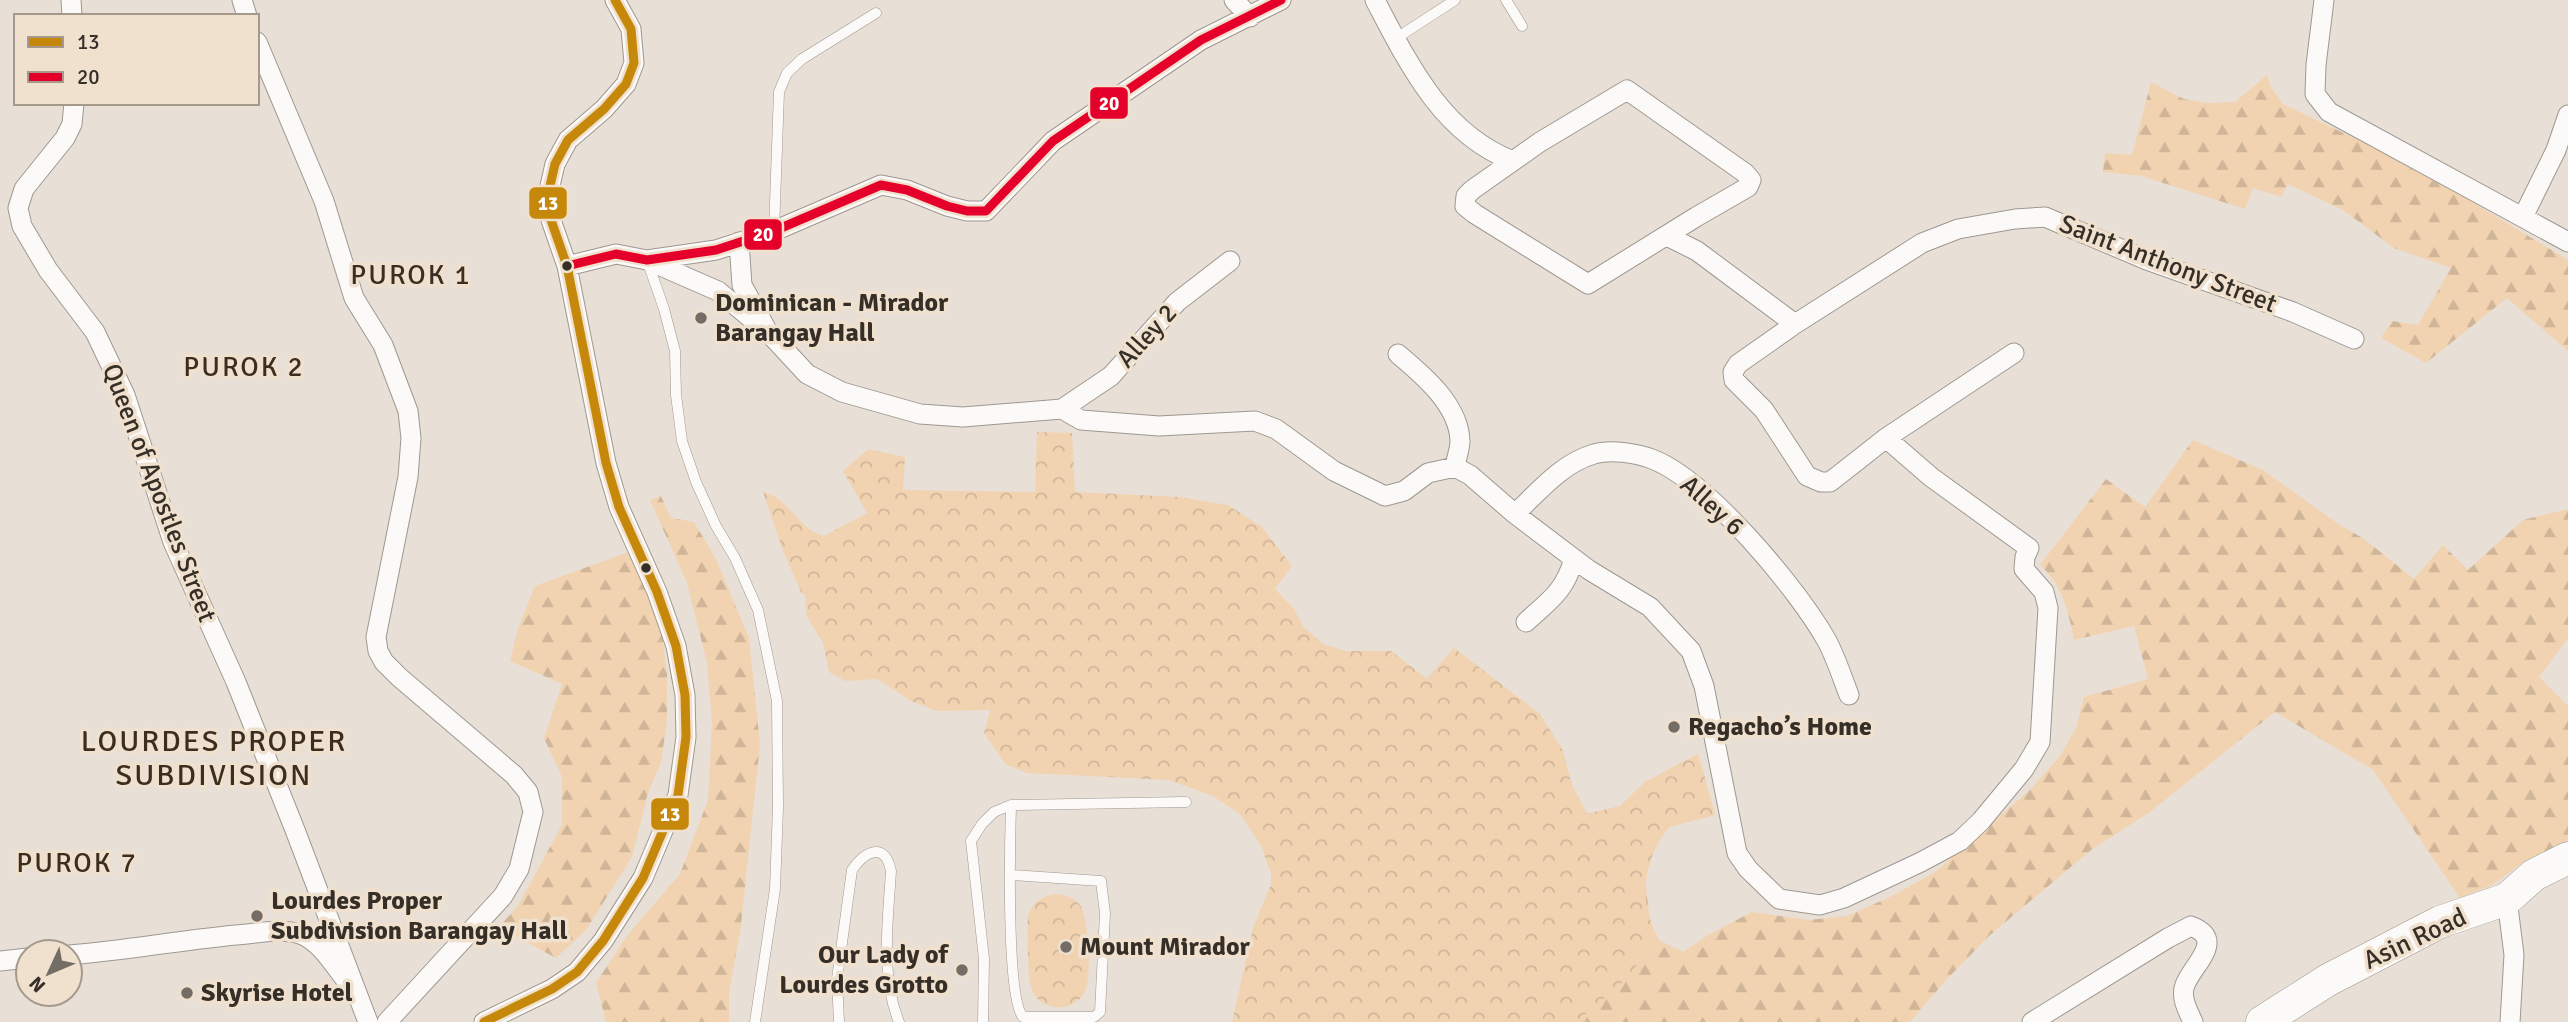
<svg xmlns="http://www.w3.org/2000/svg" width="2568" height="1022" font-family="Signika,sans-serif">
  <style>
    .forest { fill: url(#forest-firs) }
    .park { fill: url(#park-crowns) }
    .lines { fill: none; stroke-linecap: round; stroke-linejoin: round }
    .service-casing { stroke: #9e9890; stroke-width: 11 }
    .minor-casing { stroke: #9e9890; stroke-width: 21 }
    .primary-casing { stroke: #9e9890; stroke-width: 33 }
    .service { stroke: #fcfaf9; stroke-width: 10 }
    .minor { stroke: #fcfaf9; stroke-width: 19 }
    .primary { stroke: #fcfaf9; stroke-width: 32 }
    .bus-1-casing { stroke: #f0e0ce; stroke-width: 14 }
    .bus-2-casing { stroke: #f0e0ce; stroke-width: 14 }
    .bus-1 { stroke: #c6880a; stroke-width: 9 }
    .bus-2 { stroke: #e4002b; stroke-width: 9 }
    .bus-dot { fill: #352f28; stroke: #f0e0ce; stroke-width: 2.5 }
    .poi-dot { fill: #746d65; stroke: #f0e0ce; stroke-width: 2.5 }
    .labels { text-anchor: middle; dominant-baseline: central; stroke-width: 7; stroke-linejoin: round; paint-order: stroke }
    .street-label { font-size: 26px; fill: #352f28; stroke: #f0e0ce }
    .poi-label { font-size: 26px; font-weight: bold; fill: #352f28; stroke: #f0e0ce; text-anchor: start }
    .neighbourhood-label { font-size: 28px; letter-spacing: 2px; fill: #3b2e20; stroke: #f0e0ce }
    .quarter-label { font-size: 30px; letter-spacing: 2px; fill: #3b2e20; stroke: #f0e0ce }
    .line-badge { stroke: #f0e0ce; stroke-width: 2.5 }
    .badge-label { font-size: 19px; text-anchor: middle; font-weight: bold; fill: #fff }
  </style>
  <defs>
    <pattern id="forest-firs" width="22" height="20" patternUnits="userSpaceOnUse" patternTransform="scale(1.75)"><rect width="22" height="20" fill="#f2d3b1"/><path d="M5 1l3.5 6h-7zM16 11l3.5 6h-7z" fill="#d0b598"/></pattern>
    <pattern id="park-crowns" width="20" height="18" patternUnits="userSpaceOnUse" patternTransform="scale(1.75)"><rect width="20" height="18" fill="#f2d3b1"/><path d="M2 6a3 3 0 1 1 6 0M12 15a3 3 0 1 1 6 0" fill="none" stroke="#d0b598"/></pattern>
  </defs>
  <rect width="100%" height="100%" fill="#e8dfd6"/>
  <path class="forest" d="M2267,75L2271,87L2283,104L2360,141L2467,199L2568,260V351L2507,298L2426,363L2381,338L2392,321L2418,325L2451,268L2394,248L2343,210L2288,184L2281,197L2253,188L2245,209L2141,176L2103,172L2105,153L2132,155L2151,82L2184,99L2208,103L2235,102Z
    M2193,440L2263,470L2337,523L2364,539L2414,579L2443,545L2468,570L2523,520L2568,509V638L2539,677L2568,706V840L2525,861L2492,885L2460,898L2373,770L2275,712L2150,812L2091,850L1989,936L1947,979L1910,1022H1355L1451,792L1304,628L1323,644L1345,651H1391L1427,679L1454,648L1540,714L1563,751L1571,783L1587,814L1620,806L1645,782L1698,754L1715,815L1669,827L1654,847L1645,878L1650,922L1659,940L1683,952L1708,935L1752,912L1809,920L1847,916L1888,898L1934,873L2031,789L2060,756L2076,728L2084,697L2148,679L2134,626L2074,640C2069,612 2062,584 2040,565L2106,479L2145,507Z
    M661,496L671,518L694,522L716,559L749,638L760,744L741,925L729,994V1022H606L596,983L626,937L680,874L708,800L712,722L707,663L687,583L650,500Z
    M634,550L662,634L667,674V721L661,762L647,796L632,857L586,930L556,958L499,927L518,906L562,825V777L544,738L562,684L510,661L518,629L535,586Z"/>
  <path class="park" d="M1037,432L1072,433L1075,492L1179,497L1228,505L1262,527L1292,566L1275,589L1294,609L1304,628L1323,644L1345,651H1391L1427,679L1454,648L1540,714L1563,751L1571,783L1587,814L1620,806L1645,782L1698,754L1715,815L1669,827C1642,863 1638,900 1659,940L1618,987L1576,1022H1232L1253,928L1271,884V873L1261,846L1241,815L1213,796L1169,780L1027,773L1005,764L984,733L990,710L937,711L911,701L877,679L845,681L829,672L823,643L807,617L805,595L801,592L783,551L763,492C790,498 798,530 824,536L867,513L843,471L868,449L905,457L903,490L1035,492Z
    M1056,894C1065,895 1074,897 1080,905C1089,918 1093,982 1083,995C1076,1004 1065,1009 1054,1007C1027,1002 1029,976 1028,955C1028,942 1027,929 1028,916C1033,902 1042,896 1056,894Z"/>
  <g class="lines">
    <defs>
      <path id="service" d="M1506,0L1522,26
        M1395,39L1455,0
        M774,231L779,92L787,73L802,59L876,13
        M647,260L664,309L675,351L676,395L682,441L696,482L716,526L735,558L758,610L777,701L778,807L775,889L755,1022
        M1011,875L1101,881L1105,913L1100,1012L1094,1017H1023C1006,999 1010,837 1011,805
        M839,1022L837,979L852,870C865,851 885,841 891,871C888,921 880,975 899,1022
        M983,1022L984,959L971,841L982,824L994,812L1011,805L1186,802"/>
      <path id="minor" d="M71,0L72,16
        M242,0L247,16
        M1234,0L1250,17
        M1375,0C1408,63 1442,134 1513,161
        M2324,0L2316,65L2315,94L2329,112L2568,242
        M257,42L324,201L354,298L383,345L408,411L411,438L408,477L376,637L378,651L384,662L399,677L514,775L528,792L533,812L519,869L503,896L387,1022
        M1627,90L1745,173L1751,180L1748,187L1696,217L1588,284L1475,214L1465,206L1466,196L1472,190L1540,142Z
        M74,103L72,124L65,138L24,189L18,208L22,226L48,270L95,332L125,395L173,542L236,682L295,830L368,1022
        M2523,217L2556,150L2568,115
        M1667,236L1697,251L1795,324
        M739,242L742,285L768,332L807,374L842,392L920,414L963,417L1062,409L1081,420L1159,426L1255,421L1276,429L1334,471L1385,496L1404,491L1428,473L1455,467L1470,475L1515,514L1589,570L1650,607L1691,651L1704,686L1737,853L1748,869L1779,899L1820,905L1844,898L1921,862L1960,841L1981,821L2024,769L2040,742L2048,608L2044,592L2024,569L2025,557L2029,548L1931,477L1886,438
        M647,260L718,291L759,325
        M567,266L616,254L647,260L716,250L774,231L881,185L907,190L947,206L967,211H986L1053,141L1201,40L1281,0
        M2014,353L1886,438L1830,482H1821L1807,476L1764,410L1734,380L1733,372L1738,364L1795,324L1922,243L1958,229L2015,219L2045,217L2147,260L2293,312L2354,339
        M1398,354C1423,375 1459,405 1460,441C1460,449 1456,459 1455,467
        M1062,409L1111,376L1177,302L1230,261
        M1515,514C1538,492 1562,463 1594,454C1610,449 1636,453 1652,459C1707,480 1798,589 1827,641C1836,658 1842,677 1849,695
        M1526,622C1551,599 1564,592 1574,559
        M2507,899L2514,955L2510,1022
        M70,955C129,950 187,939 247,934C264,932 284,929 300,934C320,941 333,964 345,979
        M0,961L28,958
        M484,1022L552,989L577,972L603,941L643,878L678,795L686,737L685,695L676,646L657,592L619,507L606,463L567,266L551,220L547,199L555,164L568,140L604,109L626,84L634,63L631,29L615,0
        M2032,1022L2168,938L2191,926C2227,940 2192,965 2185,985C2180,997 2188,1011 2193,1022"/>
      <path id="primary" d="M2262,1022L2328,980L2440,922L2507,899L2534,875L2568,858"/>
    </defs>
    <use href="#service" class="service-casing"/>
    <use href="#minor" class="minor-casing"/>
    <use href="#primary" class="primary-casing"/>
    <use href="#service" class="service"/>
    <use href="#minor" class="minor"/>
    <use href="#primary" class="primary"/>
    <defs>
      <path id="bus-1" d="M484,1022L552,989L577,972L603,941L643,878L678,795L686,737L685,695L676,646L657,592L619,507L606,463L567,266L551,220L547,199L555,164L568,140L604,109L626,84L634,63L631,29L615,0"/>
      <path id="bus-2" d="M567,266L616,254L647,260L716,250L774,231L881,185L907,190L947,206L967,211H986L1053,141L1201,40L1281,0"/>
    </defs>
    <use href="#bus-1" class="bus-1-casing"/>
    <use href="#bus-2" class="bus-2-casing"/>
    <use href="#bus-1" class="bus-1"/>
    <use href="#bus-2" class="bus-2"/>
  </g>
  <g class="bus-dot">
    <circle cx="567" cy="266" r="6"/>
    <circle cx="646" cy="568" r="6"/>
  </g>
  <g class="poi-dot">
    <circle cx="701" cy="318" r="7"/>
    <circle cx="1674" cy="727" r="7"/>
    <circle cx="257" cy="916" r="7"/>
    <circle cx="1066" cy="947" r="7"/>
    <circle cx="962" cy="970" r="7"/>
    <circle cx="187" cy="993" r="7"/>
  </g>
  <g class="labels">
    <g class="street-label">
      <text transform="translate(2168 264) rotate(21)">Saint Anthony Street</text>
      <text transform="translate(1147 336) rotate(-48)">Alley 2</text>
      <text transform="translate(159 493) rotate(69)">Queen of Apostles Street</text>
      <text transform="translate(1712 506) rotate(42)">Alley 6</text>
      <text transform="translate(2415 939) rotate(-25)">Asin Road</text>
    </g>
    <g class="poi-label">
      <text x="715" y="303">Dominican - Mirador<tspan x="715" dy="30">Barangay Hall</tspan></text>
      <text x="1688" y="727">Regacho’s Home</text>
      <text x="271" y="901">Lourdes Proper<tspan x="271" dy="30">Subdivision Barangay Hall</tspan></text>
      <text x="1080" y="947">Mount Mirador</text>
      <text x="948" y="955" text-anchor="end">Our Lady of<tspan x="948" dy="30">Lourdes Grotto</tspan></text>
      <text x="201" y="993">Skyrise Hotel</text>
    </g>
    <g class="neighbourhood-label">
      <text x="411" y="275">PUROK 1</text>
      <text x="244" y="367">PUROK 2</text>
      <text x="77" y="863">PUROK 7</text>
    </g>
    <g class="quarter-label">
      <text x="214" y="741">LOURDES PROPER<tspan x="214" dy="34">SUBDIVISION</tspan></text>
    </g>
  </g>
  <g class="line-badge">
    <rect x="1089" y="86" width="40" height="34" rx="7" fill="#e4002b"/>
    <rect x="528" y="186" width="40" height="34" rx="7" fill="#c6880a"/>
    <rect x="743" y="218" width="40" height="33" rx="7" fill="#e4002b"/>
    <rect x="650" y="797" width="40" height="34" rx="7" fill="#c6880a"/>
  </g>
  <g class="badge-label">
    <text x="1109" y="110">20</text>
    <text x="548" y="210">13</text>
    <text x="763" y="241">20</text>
    <text x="670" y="821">13</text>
  </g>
  <rect x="14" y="14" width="245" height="91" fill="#f0e0ce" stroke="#a5998c" stroke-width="2"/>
  <rect x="28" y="37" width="35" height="10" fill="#c6880a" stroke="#a5998c" stroke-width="2"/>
  <text x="77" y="49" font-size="21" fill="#352f28">13</text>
  <rect x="28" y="72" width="35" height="10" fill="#e4002b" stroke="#a5998c" stroke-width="2"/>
  <text x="77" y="84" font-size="21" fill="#352f28">20</text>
  <g transform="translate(49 973) rotate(226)"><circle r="33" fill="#f0e0ce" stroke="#a5998c" stroke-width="2"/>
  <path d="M0-5L12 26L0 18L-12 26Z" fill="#746d65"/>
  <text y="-10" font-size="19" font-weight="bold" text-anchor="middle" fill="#352f28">N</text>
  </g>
</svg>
